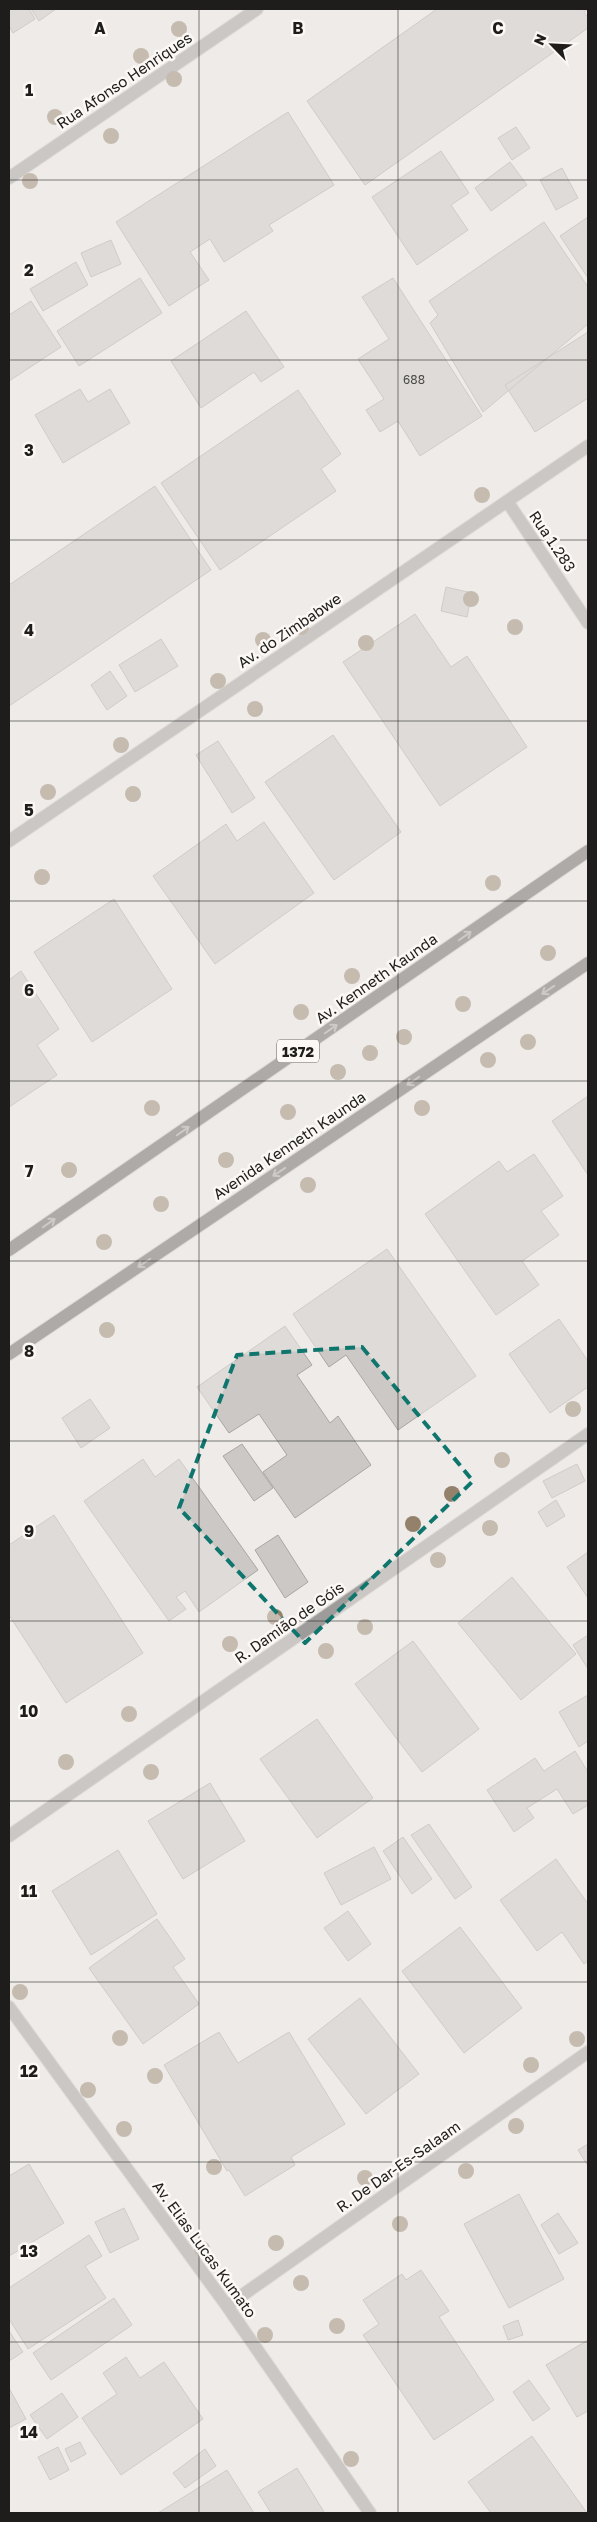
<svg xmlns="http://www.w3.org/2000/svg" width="597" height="2522" font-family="'Golos Text',sans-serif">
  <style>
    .building { fill: #cbc8c5; stroke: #a9a6a3 }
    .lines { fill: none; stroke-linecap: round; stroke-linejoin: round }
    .minor-casing { stroke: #c9c6c3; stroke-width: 14 }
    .major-casing { stroke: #c9c6c3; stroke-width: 14 }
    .minor { stroke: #9d9c9b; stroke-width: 12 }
    .major { stroke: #5e5b59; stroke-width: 12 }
    .tree { fill: #93816c }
    .oneway { stroke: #a5a29f }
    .marked { fill: none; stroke: #0f766e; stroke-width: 4; stroke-dasharray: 10 6; stroke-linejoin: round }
    .grid { fill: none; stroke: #1e1d1c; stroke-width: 1; stroke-opacity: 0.55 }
    .labels { text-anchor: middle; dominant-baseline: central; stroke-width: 5; stroke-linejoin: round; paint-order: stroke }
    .number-label { font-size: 12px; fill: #494846 }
    .shield { fill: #fbf8f5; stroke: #605f5d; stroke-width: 1 }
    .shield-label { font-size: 14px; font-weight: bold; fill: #1e1d1c }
    .street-label { font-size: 15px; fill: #1e1d1c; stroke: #fbf8f5 }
    .grid-label { font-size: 16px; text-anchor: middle; font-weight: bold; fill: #1e1d1c; stroke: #fbf8f5; stroke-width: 5; stroke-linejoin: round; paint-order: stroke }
  </style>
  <rect width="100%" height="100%" fill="#eeebe8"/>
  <path class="building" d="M9,9H29L35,19L13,33L9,26Z
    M31,9H56L39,21Z
    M437,9H588L584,12L588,18V28L365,185L307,101Z
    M288,112L334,185L269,225L273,231L224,262L210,239L190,252L209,280L169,306L116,222Z
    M516,127L530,148L512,160L498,138Z
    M441,151L469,193L451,205L468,230L417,265L372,197Z
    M510,162L527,185L491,211L475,188Z
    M562,168L578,198L556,210L540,180Z
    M588,217V278L560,236Z
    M544,222L588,287V324L483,412L430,323L438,315L429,301Z
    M111,240L121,264L91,277L81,253Z
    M76,262L88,285L43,311L30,289Z
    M140,278L162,313L79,366L57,331Z
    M393,278L482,416L420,456L398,421L380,432L366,410L384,399L358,359L389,339L362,297Z
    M31,301L61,347L9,381V315Z
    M246,311L284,367L261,382L254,372L201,408L171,361Z
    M588,332V398L535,432L505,385Z
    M80,389L88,402L110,389L130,423L63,463L35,415Z
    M298,390L341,454L321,469L336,491L220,570L161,483Z
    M155,486L211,570L9,706V585Z
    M446,587L472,593L467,617L441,611Z
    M415,614L451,667L467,656L527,747L440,806L343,662Z
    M161,639L178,666L135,692L119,665Z
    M110,671L127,696L107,710L91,685Z
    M333,735L401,832L334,880L265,782Z
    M218,741L255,798L232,813L196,755Z
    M264,822L314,893L215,964L153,876L226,824L237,841Z
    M114,899L172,989L92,1042L34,952Z
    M21,971L59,1029L37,1045L57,1075L9,1107V980Z
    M588,1096V1175L552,1121Z
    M534,1154L563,1196L541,1211L559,1235L522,1261L539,1285L496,1315L425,1214L499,1161L507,1172Z
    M387,1249L476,1376L398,1430L346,1355L329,1367L293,1314Z
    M559,1319L588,1361V1387L550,1413L509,1354Z
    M285,1326L312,1365L297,1375L330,1423L338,1416L371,1465L295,1518L263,1472L287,1455L259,1414L229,1433L197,1387Z
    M90,1399L110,1428L81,1448L62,1418Z
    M242,1444L273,1488L254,1501L223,1456Z
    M143,1459L155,1477L179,1459L258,1570L199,1612L185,1591L176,1597L186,1609L169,1621L84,1501Z
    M577,1464L585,1481L552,1498L543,1481Z
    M556,1500L565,1516L547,1527L538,1512Z
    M54,1515L143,1653L66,1703L9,1615V1545Z
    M278,1535L308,1582L285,1598L255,1550Z
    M588,1552V1598L567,1567Z
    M512,1577L576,1654L521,1700L458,1623Z
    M588,1635V1669L573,1645Z
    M413,1641L479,1729L422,1772L355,1684Z
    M588,1695V1741L579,1747L559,1712Z
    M317,1719L373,1798L317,1838L260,1759Z
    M575,1751L588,1772V1805L573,1814L557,1789L527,1808L534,1818L514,1832L487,1790L535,1758L544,1771Z
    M210,1783L245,1841L183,1879L148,1821Z
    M429,1824L472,1887L455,1899L411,1835Z
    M403,1837L432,1879L412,1894L383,1851Z
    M374,1847L391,1879L341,1905L324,1873Z
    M118,1850L157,1914L91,1955L52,1891Z
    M556,1859L588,1904V1961L584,1964L562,1932L537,1951L500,1900Z
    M348,1911L371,1944L348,1961L324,1928Z
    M157,1919L185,1959L173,1967L199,2004L143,2044L89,1968Z
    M460,1927L522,2008L464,2053L402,1971Z
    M360,1998L419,2074L366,2114L308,2039Z
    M219,2032L238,2063L289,2032L345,2124L291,2157L295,2165L245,2196L229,2170L227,2171L164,2065Z
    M588,2144V2166L578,2150Z
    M29,2164L64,2223L9,2256V2176Z
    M519,2194L564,2279L509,2308L464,2224Z
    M124,2208L139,2239L110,2253L95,2222Z
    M558,2213L578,2243L559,2254L541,2225Z
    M89,2235L102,2256L85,2266L106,2298L28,2349L9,2319V2288Z
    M421,2270L449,2311L439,2317L494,2400L434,2440L363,2335L379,2324L363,2300L402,2274L406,2280Z
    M114,2298L132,2325L51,2380L33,2353Z
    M518,2320L523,2335L508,2340L503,2326Z
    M9,2331L23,2352L9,2361Z
    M588,2340V2411L577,2417L546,2365Z
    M126,2357L140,2378L164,2362L203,2419L121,2475L82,2418L117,2394L103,2373Z
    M529,2380L550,2409L533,2421L513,2392Z
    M9,2388L26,2419L9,2428Z
    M62,2393L78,2417L47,2439L30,2415Z
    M532,2436L587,2513H491L468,2482Z
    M80,2442L86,2454L71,2462L65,2449Z
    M58,2447L69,2470L50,2480L38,2457Z
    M205,2449L216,2466L185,2488L173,2473Z
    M297,2468L324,2512L323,2513H271L258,2492Z
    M227,2470L254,2513H158Z"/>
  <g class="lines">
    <defs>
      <path id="minor" d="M9,178L257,9
        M507,501L588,623
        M9,841L588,446
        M9,1836L588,1434
        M9,2007L227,2306L370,2513
        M227,2306L588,2052"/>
      <path id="major" d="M9,1250L588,851
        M9,1354L588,963"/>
    </defs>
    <use href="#minor" class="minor-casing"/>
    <use href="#major" class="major-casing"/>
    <use href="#minor" class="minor"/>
    <use href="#major" class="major"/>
  </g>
  <g class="tree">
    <circle cx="179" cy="29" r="8"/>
    <circle cx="141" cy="56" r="8"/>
    <circle cx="174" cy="79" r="8"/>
    <circle cx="55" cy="117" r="8"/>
    <circle cx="111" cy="136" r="8"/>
    <circle cx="30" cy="181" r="8"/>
    <circle cx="482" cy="495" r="8"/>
    <circle cx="471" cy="599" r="8"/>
    <circle cx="301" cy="627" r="8"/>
    <circle cx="515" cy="627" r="8"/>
    <circle cx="263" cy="640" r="8"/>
    <circle cx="366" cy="643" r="8"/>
    <circle cx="218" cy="681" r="8"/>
    <circle cx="255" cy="709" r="8"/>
    <circle cx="121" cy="745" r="8"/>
    <circle cx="48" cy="792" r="8"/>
    <circle cx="133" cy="794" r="8"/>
    <circle cx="42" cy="877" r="8"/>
    <circle cx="493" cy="883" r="8"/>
    <circle cx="548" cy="953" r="8"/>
    <circle cx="352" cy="976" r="8"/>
    <circle cx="463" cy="1004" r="8"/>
    <circle cx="301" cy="1012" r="8"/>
    <circle cx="404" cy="1037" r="8"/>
    <circle cx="528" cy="1042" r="8"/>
    <circle cx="370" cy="1053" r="8"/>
    <circle cx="488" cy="1060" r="8"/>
    <circle cx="338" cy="1072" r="8"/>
    <circle cx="152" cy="1108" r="8"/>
    <circle cx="422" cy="1108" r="8"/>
    <circle cx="288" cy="1112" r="8"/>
    <circle cx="226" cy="1160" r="8"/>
    <circle cx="69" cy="1170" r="8"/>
    <circle cx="308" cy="1185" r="8"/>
    <circle cx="161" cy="1204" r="8"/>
    <circle cx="104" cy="1242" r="8"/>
    <circle cx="107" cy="1330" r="8"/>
    <circle cx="573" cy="1409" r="8"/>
    <circle cx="502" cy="1460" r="8"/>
    <circle cx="452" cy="1494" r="8"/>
    <circle cx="413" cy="1524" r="8"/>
    <circle cx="490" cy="1528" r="8"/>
    <circle cx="438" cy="1560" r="8"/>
    <circle cx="275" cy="1617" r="8"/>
    <circle cx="365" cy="1627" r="8"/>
    <circle cx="230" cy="1644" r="8"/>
    <circle cx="326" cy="1651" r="8"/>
    <circle cx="129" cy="1714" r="8"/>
    <circle cx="66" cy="1762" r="8"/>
    <circle cx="151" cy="1772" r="8"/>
    <circle cx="20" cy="1992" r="8"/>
    <circle cx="120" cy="2038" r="8"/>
    <circle cx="577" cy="2039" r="8"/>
    <circle cx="531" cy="2065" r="8"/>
    <circle cx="155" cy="2076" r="8"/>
    <circle cx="88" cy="2090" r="8"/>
    <circle cx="516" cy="2126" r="8"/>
    <circle cx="124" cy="2129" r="8"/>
    <circle cx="214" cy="2167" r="8"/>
    <circle cx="466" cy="2171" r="8"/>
    <circle cx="365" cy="2178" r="8"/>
    <circle cx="400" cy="2224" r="8"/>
    <circle cx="276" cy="2243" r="8"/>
    <circle cx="202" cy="2249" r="8"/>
    <circle cx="301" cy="2283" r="8"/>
    <circle cx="337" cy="2326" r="8"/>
    <circle cx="265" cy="2335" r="8"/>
    <circle cx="351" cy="2459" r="8"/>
  </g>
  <defs><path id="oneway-shaft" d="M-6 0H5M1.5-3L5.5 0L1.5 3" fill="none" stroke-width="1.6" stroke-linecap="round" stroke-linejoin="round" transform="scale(1.25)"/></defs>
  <g class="oneway">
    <use href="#oneway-shaft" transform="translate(465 936) rotate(-35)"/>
    <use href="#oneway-shaft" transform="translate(548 990) rotate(146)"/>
    <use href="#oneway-shaft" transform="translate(331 1029) rotate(-35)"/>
    <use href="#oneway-shaft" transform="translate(413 1081) rotate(146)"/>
    <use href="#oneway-shaft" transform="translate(183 1131) rotate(-35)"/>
    <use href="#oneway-shaft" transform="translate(279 1172) rotate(146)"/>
    <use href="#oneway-shaft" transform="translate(49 1223) rotate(-35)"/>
    <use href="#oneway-shaft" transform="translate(144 1263) rotate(146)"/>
  </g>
  <path d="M0 0H597V2522H0ZM362,1347L473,1481L305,1643L179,1508L237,1355Z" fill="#eeebe8" fill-opacity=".55" fill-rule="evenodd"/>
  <path class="marked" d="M362,1347L473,1481L305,1643L179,1508L237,1355Z"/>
  <path class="grid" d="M199,9V2513M398,9V2513M9,180H588M9,360H588M9,540H588M9,721H588M9,901H588M9,1081H588M9,1261H588M9,1441H588M9,1621H588M9,1801H588M9,1982H588M9,2162H588M9,2342H588"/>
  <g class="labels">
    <g class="number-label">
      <text x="414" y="379">688</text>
    </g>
    <rect class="shield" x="277" y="1039.5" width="42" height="23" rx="4"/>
    <g class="shield-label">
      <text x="298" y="1051">1372</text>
    </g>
    <g class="street-label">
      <text transform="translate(124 80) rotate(-34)">Rua Afonso Henriques</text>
      <text transform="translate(553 541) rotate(56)">Rua 1.283</text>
      <text transform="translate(289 630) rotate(-34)">Av. do Zimbabwe</text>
      <text transform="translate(376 978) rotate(-35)">Av. Kenneth Kaunda</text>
      <text transform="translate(289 1145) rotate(-34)">Avenida Kenneth Kaunda</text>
      <text transform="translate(289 1622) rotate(-35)">R. Damião de Góis</text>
      <text transform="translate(398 2166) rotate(-35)">R. De Dar-Es-Salaam</text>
      <text transform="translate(205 2249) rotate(54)">Av. Elias Lucas Kumato</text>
    </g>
  </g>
  <g class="grid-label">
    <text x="100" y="34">A</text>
    <text x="298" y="34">B</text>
    <text x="498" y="34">C</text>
    <text x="29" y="96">1</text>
    <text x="29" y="276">2</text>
    <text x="29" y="456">3</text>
    <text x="29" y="636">4</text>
    <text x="29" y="816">5</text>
    <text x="29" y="996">6</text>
    <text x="29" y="1177">7</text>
    <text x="29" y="1357">8</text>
    <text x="29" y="1537">9</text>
    <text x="29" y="1717">10</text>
    <text x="29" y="1897">11</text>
    <text x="29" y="2077">12</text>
    <text x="29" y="2257">13</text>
    <text x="29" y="2438">14</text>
  </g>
  <rect width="597" height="2522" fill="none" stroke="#1e1d1c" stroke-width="20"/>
  <g transform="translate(552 45) rotate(294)" stroke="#fbf8f5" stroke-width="4" paint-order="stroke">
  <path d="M0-4L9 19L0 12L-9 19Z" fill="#1e1d1c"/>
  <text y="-8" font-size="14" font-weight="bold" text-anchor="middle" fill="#1e1d1c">N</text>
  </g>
</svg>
